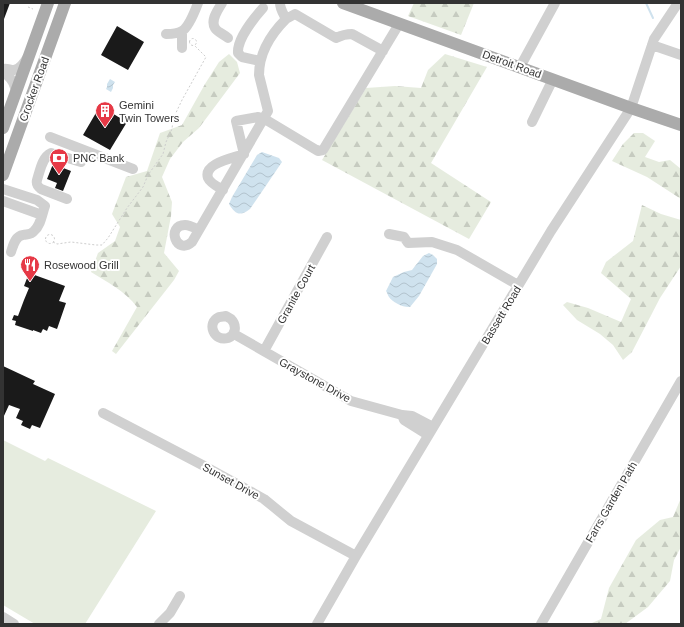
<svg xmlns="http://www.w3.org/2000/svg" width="684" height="627" font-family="Helvetica,sans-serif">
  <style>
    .green { fill: #e6ecdf }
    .forest { fill: url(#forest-firs) }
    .water { fill: url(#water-waves) }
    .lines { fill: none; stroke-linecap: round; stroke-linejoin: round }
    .stream { stroke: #cfe2ee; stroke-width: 2 }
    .building { fill: #1a1a1a }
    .path { stroke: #cdcdcd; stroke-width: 1; stroke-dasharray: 2 2; stroke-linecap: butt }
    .minor { stroke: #d0d0d0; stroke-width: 10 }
    .major { stroke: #ababab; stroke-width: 12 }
    .labels { text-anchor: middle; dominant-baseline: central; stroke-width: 4; stroke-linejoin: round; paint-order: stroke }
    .street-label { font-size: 11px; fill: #333; stroke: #fff }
    .poi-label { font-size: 11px; fill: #333; stroke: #fff; text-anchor: start }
  </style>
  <defs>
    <pattern id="forest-firs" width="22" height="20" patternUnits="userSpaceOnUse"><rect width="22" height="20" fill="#e6ecdf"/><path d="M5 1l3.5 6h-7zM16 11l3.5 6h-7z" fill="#c6cbc0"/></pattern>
    <pattern id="water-waves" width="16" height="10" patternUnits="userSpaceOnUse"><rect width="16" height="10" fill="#cfe2ee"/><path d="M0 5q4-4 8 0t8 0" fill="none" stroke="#b2c2cd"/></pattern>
  </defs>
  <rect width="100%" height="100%" fill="#fff"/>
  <path class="green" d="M3,440L45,461L48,458L156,511L85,624H35L3,605Z"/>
  <path class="forest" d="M414,3H474L461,35L408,16Z
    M229,54L237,62L240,73L199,128L183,142L170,159L162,177L172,202L171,216L164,253L179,271L174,280L116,354L112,351L137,307C125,291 107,282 91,272L98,253L115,241L120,227L112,214L126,177L147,171L160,133L182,125L205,84L219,62Z
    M445,54L487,67L431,163L491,202L469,239L322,160L366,88L395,86L421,88L428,70Z
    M634,133H643L655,141L645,157L659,162L670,160L681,169V199L647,177L612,161L623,144Z
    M642,205L661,214L681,220V266L660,298L632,352L623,360L613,345L600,334L577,320L563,305L567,302L588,308L621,322L631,299L601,273L606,262L633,241Z
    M681,498V547L674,560L670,581L648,607L625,624H593L592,623L601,619L609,588L636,540L660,520L673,517Z"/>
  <path class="water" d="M110,79L115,82L113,85V88L111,92L106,89L107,87V84Z
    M262,152L279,158L282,162L250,209C240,217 235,214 229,204L232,197L257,155Z
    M429,253L433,255L437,259V264L419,296L410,307C404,308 392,302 389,297C388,296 387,292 386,291L393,277L404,272L412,270L423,256Z"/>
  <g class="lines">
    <path class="stream" d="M646,3L653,18"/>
  </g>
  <path class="building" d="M3,3H10L4,19H3Z
    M117,26L144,42L128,70L101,55Z
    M100,106L127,122L110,150L83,135Z
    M53,164L71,171L63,191L55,188L57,183L47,179Z
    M29,273L65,286L59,301L66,303L57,329L49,326L47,331L43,329L41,333L33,330V331L15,325L16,321L12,320L14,315L18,316L24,300L29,288L24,286Z
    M3,366L35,381L33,384L55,394L40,428L32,425L30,429L21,425L23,421L16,418L20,409L9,405L3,418Z"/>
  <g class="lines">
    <path class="path" d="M28,7L33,9
      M189.5 42a3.5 3.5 0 1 1 7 0a3.5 3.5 0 1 1-7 0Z
      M45.5 239a4.5 4.5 0 1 1 9 0a4.5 4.5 0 1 1-9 0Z
      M53,242L57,244L71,242L96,245H102L108,238L127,208L143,187L148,175L163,154L166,142L172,129L173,119L182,100L206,57L194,45"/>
    <path class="minor" d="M222,3C218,10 210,20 215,28C217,32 225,35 228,38
      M286,19L295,14L336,38C342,35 346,34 352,34L383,51
      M166,34C171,34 177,34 182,31C189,27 195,11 198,3
      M652,45L681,55
      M182,48V31
      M260,61L242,57L238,53C237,39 254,18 263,8
      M520,67L555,3
      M3,69C7,68 10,70 14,70C20,69 24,63 27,58
      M3,72C5,73 7,75 8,76C13,80 15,86 16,92
      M532,122L553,79
      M50,137L133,169
      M3,189L37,200L45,206C42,214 41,225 34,231C31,235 27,234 23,235C15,236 13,246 11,252
      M223,190C218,187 210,183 208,178C203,163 234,158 244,154L236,121L258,117L268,121L318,151L323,150L399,24
      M67,199L41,189C37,186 36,184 37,180C40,171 42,157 51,153L81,162
      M3,201L42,215
      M199,230C195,228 190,225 185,225C166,225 176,256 192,242L268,111L259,75C259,53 271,34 286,19C283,13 280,9 280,3
      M389,234L404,237L408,243L432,242L457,250L518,285
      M226,316C226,316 231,319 231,319C237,325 236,335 228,338C214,342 206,323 219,317C220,317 226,316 226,316Z
      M234,334L351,401L402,415L412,416L433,427
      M264,351L327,237
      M103,413L208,468L264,499L291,521L356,556
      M402,415L404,420L428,435
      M3,617L14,624
      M159,624L170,613L180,596
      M317,624L356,556L551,231L631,108L654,39L678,3
      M541,624L681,381"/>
    <path class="major" d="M343,3L631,108L681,125
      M3,128L48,3
      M3,175L65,3"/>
  </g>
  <defs>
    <symbol id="building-pin" viewBox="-11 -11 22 30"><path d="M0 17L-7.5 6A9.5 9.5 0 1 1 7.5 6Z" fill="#e63946" stroke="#fff"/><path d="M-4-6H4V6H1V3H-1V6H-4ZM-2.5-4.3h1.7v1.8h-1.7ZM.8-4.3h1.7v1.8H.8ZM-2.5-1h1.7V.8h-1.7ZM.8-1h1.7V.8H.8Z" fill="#fff"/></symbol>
    <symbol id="bank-pin" viewBox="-11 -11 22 30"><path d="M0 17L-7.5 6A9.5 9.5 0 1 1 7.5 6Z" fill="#e63946" stroke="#fff"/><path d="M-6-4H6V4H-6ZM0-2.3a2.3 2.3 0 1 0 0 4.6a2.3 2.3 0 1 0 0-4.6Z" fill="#fff"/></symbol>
    <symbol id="restaurant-pin" viewBox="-11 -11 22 30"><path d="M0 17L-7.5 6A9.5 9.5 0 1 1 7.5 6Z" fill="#e63946" stroke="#fff"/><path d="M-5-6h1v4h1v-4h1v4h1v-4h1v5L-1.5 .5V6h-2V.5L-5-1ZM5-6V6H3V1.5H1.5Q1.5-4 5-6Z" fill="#fff"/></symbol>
  </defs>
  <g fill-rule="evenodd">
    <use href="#building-pin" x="94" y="100" width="22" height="30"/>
    <use href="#bank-pin" x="48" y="147" width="22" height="30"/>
    <use href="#restaurant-pin" x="19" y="254" width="22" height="30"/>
  </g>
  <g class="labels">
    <g class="street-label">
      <text transform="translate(512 64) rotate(20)">Detroit Road</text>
      <text transform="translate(34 89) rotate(-70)">Crocker Road</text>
      <text transform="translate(296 294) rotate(-61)">Granite Court</text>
      <text transform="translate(501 315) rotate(-59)">Bassett Road</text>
      <text transform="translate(315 380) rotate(29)">Graystone Drive</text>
      <text transform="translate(231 481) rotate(29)">Sunset Drive</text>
      <text transform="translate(611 502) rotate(-60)">Farrs Garden Path</text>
    </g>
    <g class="poi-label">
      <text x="119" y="105">Gemini<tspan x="119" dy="13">Twin Towers</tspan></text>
      <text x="73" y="158">PNC Bank</text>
      <text x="44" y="265">Rosewood Grill</text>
    </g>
  </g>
  <rect width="684" height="627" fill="none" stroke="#333333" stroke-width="8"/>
</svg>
